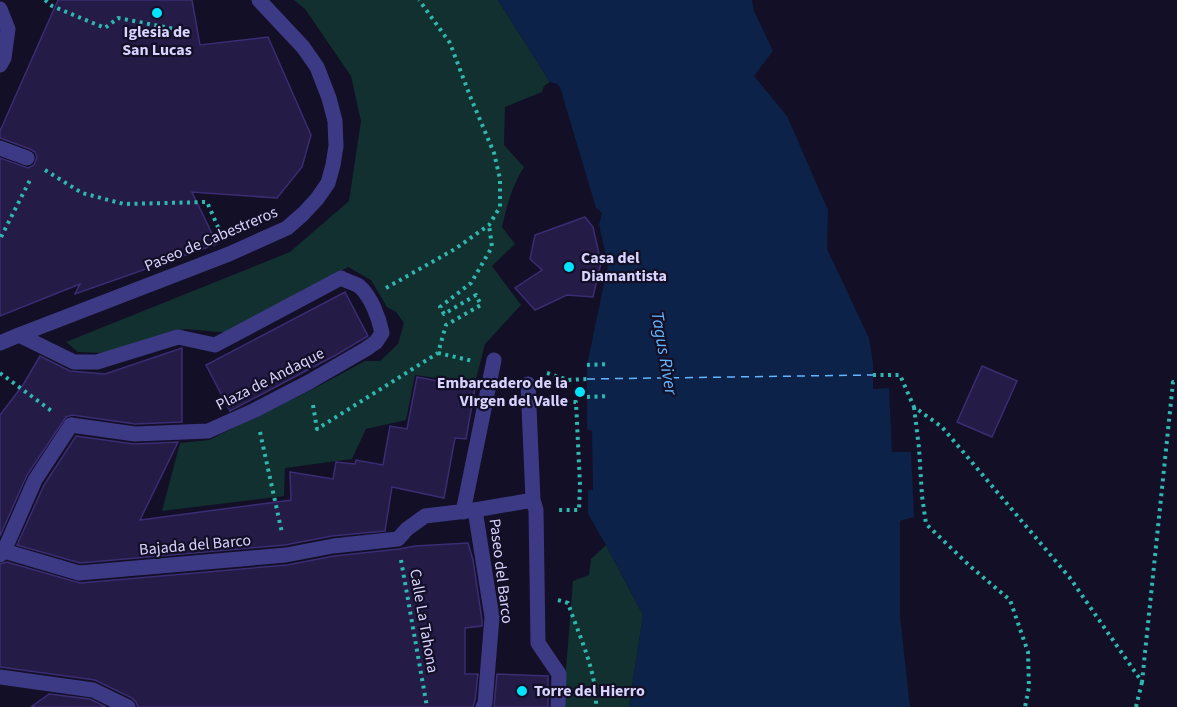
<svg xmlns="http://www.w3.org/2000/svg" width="1177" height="707" font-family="'Source Sans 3',sans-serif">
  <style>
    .green { fill: #12302f }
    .water { fill: #0c2248 }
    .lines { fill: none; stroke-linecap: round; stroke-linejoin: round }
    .ferry { stroke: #62b6ff; stroke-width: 1.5; stroke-dasharray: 8 6; stroke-linecap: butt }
    .building { fill: #241b47; stroke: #3b2d73; stroke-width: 1.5 }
    .path { stroke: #2fb8b0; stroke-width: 4; stroke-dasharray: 3 4.5; stroke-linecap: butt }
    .service { stroke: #3d3a85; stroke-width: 15 }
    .minor { stroke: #3d3a85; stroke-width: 15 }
    .tertiary { stroke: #3d3a85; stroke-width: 15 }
    .poi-dot { fill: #00e5ff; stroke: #130f26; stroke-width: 2 }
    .labels { text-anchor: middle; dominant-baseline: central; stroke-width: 4.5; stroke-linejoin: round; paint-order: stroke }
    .poi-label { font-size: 16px; font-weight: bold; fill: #d9d4ff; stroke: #130f26; text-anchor: start }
    .street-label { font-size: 16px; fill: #d9d4ff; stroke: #130f26 }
    .water-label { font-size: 18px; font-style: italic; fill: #62b6ff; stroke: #130f26 }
  </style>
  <rect width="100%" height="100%" fill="#130f26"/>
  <path class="green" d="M294,0H498L550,82L544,86L542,92L505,107L504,145L524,167C512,186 507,205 502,227L515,244L492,266L521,305L485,344L475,383L415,375L406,420L366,429L352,459L285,468L284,496L162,511L180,443L209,440L315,388L365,361H380L398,344L404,323L396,312L387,307L371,280L348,267L231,333L185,329L103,353L78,352L66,342L290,252L349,201L361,121L351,76L305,9Z
    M606,545L643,615L629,707H563L573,581L589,575L591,559Z"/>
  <path class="water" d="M498,0H752L754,11L773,51L754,76L787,116L828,210L827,249L869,338L873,363V389L889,388L892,452H911L914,517L900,521V616L910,707H629L643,615L606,545L588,514V490H593L592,431L587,429V365L608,265L599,225L602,213L596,208L560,87L557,84L550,82Z"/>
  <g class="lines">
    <path class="ferry" d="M587,379L873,375"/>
  </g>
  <path class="building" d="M58,0H192L200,45L268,37L311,135L302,167L277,198L192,192L217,244L75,294L80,284L0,316V158L28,168L34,165L37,157L35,152L30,149L0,138V131Z
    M585,217L593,227L601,263L593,297L567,295L535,310L515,288L542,270L530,259L535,235Z
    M345,292L368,336L336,355L230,411L206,365Z
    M182,348V422L135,424L72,415L66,417L27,475L0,536V415L23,385L40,356L70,371L105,374Z
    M982,366L1017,381L992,437L957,422Z
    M417,377L475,388L466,439L455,438L444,498L392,487L385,531L332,536L285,545L80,563L17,545L44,485L76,436L134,444L178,442L140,520L291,500L290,472L333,479L336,462L355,464L356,460L383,465L390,426L407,429Z
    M468,543L473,560L482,620V626L465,628V674H478L475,700L473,707H138L136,702L132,698L95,680L0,667V564L7,562L80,583L287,565L334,556L399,549L415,546Z
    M497,674L548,676V707H494Z
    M49,694L90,699L106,707H31Z"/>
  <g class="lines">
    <path class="path" d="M45,0L52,6L105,28L118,18L185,31
      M45,170L82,193L124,204L207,202L221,234
      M1,237L30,180
      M386,288L455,249L489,225L500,207V179L494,153L470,96L450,43L419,0
      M438,353L473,361
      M587,365L609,364
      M0,373L53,412
      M547,373L568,380L587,379
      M873,375H900L914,407L942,427L1070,578L1142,682L1173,382L1177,383
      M587,397L608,396
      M551,401L576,402L580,485L579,510H558
      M313,405L317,429L438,353L446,325L481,305L476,295L444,314L440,307L471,283L492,247L489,225
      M914,407L919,448L922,496L926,524L971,567L1010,600L1028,652L1029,687L1025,707
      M260,432L282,533
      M401,560L427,707
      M558,600L568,603C579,636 597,671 596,707
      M1136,707L1142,682"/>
    <path class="service" d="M0,148L27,158
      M475,510L492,617L485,703L483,707
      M463,512L494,360
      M4,551L35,480L71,425
      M0,555L4,551L79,573"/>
    <path class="minor" d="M0,9L8,29L4,58L0,65
      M19,335L74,362H97L178,337L215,345L341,278C346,281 354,283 359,286C371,296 379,318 382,333L376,342L366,349L309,382L255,410L208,431L135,434L71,425
      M528,384L533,500L536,510L538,643L559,674L558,707
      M79,573L286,555L333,546L398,539L407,529L425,516L475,510L533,500
      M0,677L93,690L128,707"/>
    <path class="tertiary" d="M0,343L19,335L229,254L287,228L303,214L317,199L328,183L333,165L336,146L335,121L329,98L317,67L303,47L259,0"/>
  </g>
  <g class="poi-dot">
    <circle cx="157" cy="13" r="6"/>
    <circle cx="569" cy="267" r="6"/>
    <circle cx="580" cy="392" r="6"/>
    <circle cx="522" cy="691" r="6"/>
  </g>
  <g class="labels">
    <g class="poi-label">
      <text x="157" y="32" text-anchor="middle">Iglesia de<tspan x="157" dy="18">San Lucas</tspan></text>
      <text x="581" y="258">Casa del<tspan x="581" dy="18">Diamantista</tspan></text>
      <text x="568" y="383" text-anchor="end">Embarcadero de la<tspan x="568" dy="18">VIrgen del Valle</tspan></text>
      <text x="534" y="691">Torre del Hierro</text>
    </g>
    <g class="street-label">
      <text transform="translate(211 239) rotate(-23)">Paseo de Cabestreros</text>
      <text transform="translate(270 379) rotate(-27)">Plaza de Andaque</text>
      <text transform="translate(195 545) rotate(-5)">Bajada del Barco</text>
      <text transform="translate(501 571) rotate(83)">Paseo del Barco</text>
      <text transform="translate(424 621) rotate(80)">Calle La Tahona</text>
    </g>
    <g class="water-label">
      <text transform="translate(664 353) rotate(80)">Tagus River</text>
    </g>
  </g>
</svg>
